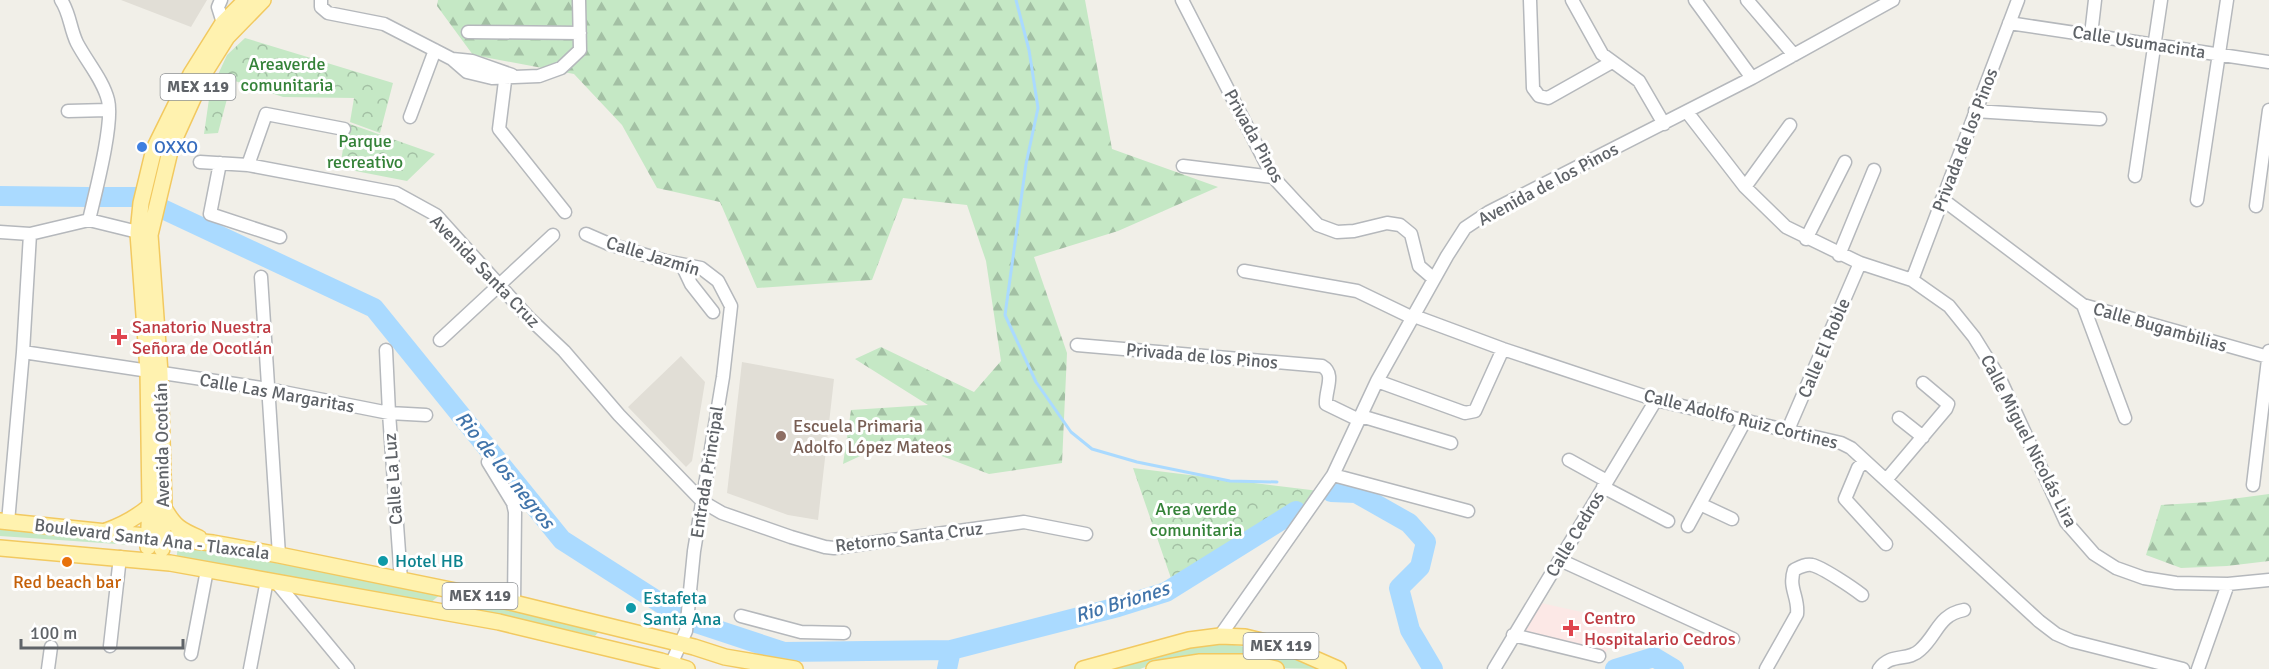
<svg xmlns="http://www.w3.org/2000/svg" width="2269" height="669" font-family="Signika,sans-serif">
  <style>
    .education { fill: #e1ded6 }
    .medical { fill: #fce8e6 }
    .green { fill: #c5e8c5 }
    .forest { fill: url(#forest-firs) }
    .park { fill: url(#park-crowns) }
    .lines { fill: none; stroke-linecap: round; stroke-linejoin: round }
    .stream { stroke: #aadaff; stroke-width: 3 }
    .river { stroke: #aadaff; stroke-width: 20 }
    .minor-casing { stroke: #b5b8bc; stroke-width: 15 }
    .major-casing { stroke: #f2c960; stroke-width: 18 }
    .minor { stroke: #fff; stroke-width: 12 }
    .major { stroke: #fff2af; stroke-width: 15 }
    .shop-dot { fill: #3f7fe0; stroke: #fff; stroke-width: 2 }
    .health-dot { fill: #e0444e; stroke: #fff; stroke-width: 2 }
    .education-dot { fill: #8d6e63; stroke: #fff; stroke-width: 2 }
    .culture-dot { fill: #0f9aa8; stroke: #fff; stroke-width: 2 }
    .food-dot { fill: #e8710a; stroke: #fff; stroke-width: 2 }
    .labels { text-anchor: middle; dominant-baseline: central; stroke-width: 6; stroke-linejoin: round; paint-order: stroke }
    .shield { fill: #fff; stroke: #8f9295; stroke-width: 1.5 }
    .shield-label { font-size: 16px; font-weight: bold; fill: #5f6368 }
    .street-label { font-size: 18px; fill: #5f6368; stroke: #fff }
    .park-label { font-size: 18px; fill: #348238; stroke: #fff }
    .shop-label { font-size: 18px; fill: #366cbe; stroke: #fff; text-anchor: start }
    .health-label { font-size: 18px; fill: #be3a42; stroke: #fff; text-anchor: start }
    .education-label { font-size: 18px; fill: #785e54; stroke: #fff; text-anchor: start }
    .culture-label { font-size: 18px; fill: #0d838f; stroke: #fff; text-anchor: start }
    .food-label { font-size: 18px; fill: #c56008; stroke: #fff }
    .water-label { font-size: 20px; font-style: italic; fill: #4174aa; stroke: #fff }
  </style>
  <defs>
    <pattern id="forest-firs" width="22" height="20" patternUnits="userSpaceOnUse" patternTransform="scale(1.5)"><rect width="22" height="20" fill="#c5e8c5"/><path d="M5 1l3.5 6h-7zM16 11l3.5 6h-7z" fill="#a3c0a4"/></pattern>
    <pattern id="park-crowns" width="20" height="18" patternUnits="userSpaceOnUse" patternTransform="scale(1.5)"><rect width="20" height="18" fill="#c5e8c5"/><path d="M2 6a3 3 0 1 1 6 0M12 15a3 3 0 1 1 6 0" fill="none" stroke="#a3c0a4"/></pattern>
  </defs>
  <rect width="100%" height="100%" fill="#f1efe8"/>
  <path class="education" d="M121,0H207L191,27Z
    M681,356L705,382L692,461L686,467L628,407Z
    M742,362L834,379L818,520L788,515L727,493Z"/>
  <path class="medical" d="M1541,603L1622,621L1605,654L1520,634Z"/>
  <path class="green" d="M0,528L138,542L136,545H132L0,536Z
    M178,547L210,551L442,593L429,604L279,574L176,560Z
    M488,603L601,629L595,636L464,607Z
    M1222,643L1288,654L1324,669L1148,666L1140,669H1094L1153,653Z"/>
  <path class="forest" d="M438,0H1085L1112,149L1218,187L1118,231L1034,257L1067,353L1062,463L989,474L897,439L843,464L851,410L928,405L855,359L881,347L974,392L1001,361L986,261L967,205L903,198L872,280L757,288L720,202L657,188L622,125L574,74L473,55L437,6Z
    M2269,494V561L2227,566L2181,568L2146,555L2161,505L2209,502Z"/>
  <path class="park" d="M245,38L393,83L380,133L350,122L354,98L283,97L232,80L218,133L204,134L210,92L227,55Z
    M347,123L435,154L407,181L340,168Z
    M1133,468L1319,491L1313,499L1173,584Z"/>
  <g class="lines">
    <path class="stream" d="M1016,0L1029,50L1038,108L1026,164L1005,315L1036,382L1071,432L1092,449L1137,462L1230,481L1277,482"/>
    <path class="river" d="M0,196L88,197
      M100,197H137L374,308L562,540L687,620L784,652L951,650
      M1331,492L1356,493L1409,523L1426,542L1420,567L1399,588L1410,630L1433,669
      M947,669L951,650L1118,607L1166,592L1296,511
      M1615,669L1654,657L1674,669"/>
    <defs>
      <path id="minor" d="M61,0C70,13 70,29 77,43C87,62 103,80 108,100C114,123 95,194 89,220
        M221,0L218,7L223,23
        M321,0V7L328,13L384,24L452,59L467,72L492,78L539,76L561,68L580,50L579,0
        M1182,0L1273,177L1297,203L1318,225L1337,232L1354,231L1387,223L1400,225L1411,234L1419,266L1434,279
        M1530,0L1533,88L1539,96L1548,98L1612,62
        M1572,0L1602,54L1639,81L1664,124
        M1695,0L1752,78
        M1747,0L1794,55
        M2009,23L2269,62
        M468,32L580,33
        M2091,35L2095,0
        M452,59L472,61L512,75
        M506,73L499,129L565,212
        M68,111L108,110
        M1975,111L2100,119
        M1687,112L1745,187L1786,227L1860,263L1912,280L1949,306L1974,337L2000,379L2066,522L2094,554L2116,568L2144,578L2176,583L2228,584L2269,580
        M410,117L435,50
        M200,162L248,165L396,193L436,215L529,318L564,351L619,415L703,502L722,513L791,537L825,547L834,548L1024,522L1086,534
        M220,163L210,214L280,237
        M248,165L266,114L344,129
        M1183,166L1273,177
        M2135,176L2161,0
        M1745,187L1790,125
        M1942,199L2083,305L2268,357
        M2197,200L2227,0
        M2256,206L2269,110
        M0,232L30,234L89,220L146,234
        M586,234L609,244L665,261L701,268L718,281L731,306L723,377L694,551L686,631L669,669
        M1806,239L1845,162
        M1839,255L1874,170
        M682,265L691,284L713,312
        M1244,271L1357,291L1413,318
        M261,277L279,555
        M1912,280L2018,0
        M2083,305L2125,418
        M1414,316L1503,349L1656,400L1841,443L1851,448L2039,621L2056,634L2072,641L2183,669
        M440,340L553,235
        M1077,345L1322,366C1336,374 1325,390 1326,404L1359,420
        M386,350L389,413L401,580
        M23,352L268,389L389,413L426,415
        M1377,381L1465,413L1475,411L1503,349
        M1361,416L1451,443
        M1899,418L1923,437
        M1787,432L1860,263
        M1569,460L1607,481
        M1865,461L1858,468L1845,499L1886,544
        M488,462L513,503L515,512L514,603
        M1333,475L1468,511
        M1886,480L1946,409L1948,404L1923,383
        M2253,485L2269,351
        M1603,487L1668,521
        M1700,504L1732,519
        M8,522L23,352L30,234
        M1688,526L1745,421
        M1560,560L1733,639
        M276,582L348,669
        M741,616L801,632L844,633
        M1513,635L1599,656
        M1220,636L1333,475L1377,381L1447,256L1465,228L1489,212L1752,78L1893,0
        M110,646L120,557
        M191,654L207,570
        M48,669L51,647
        M250,669L267,580
        M1494,669L1656,400
        M1766,669L1797,614C1799,597 1788,588 1794,570C1800,567 1805,564 1812,565C1822,567 1853,588 1862,595
        M1879,669C1891,652 1908,662 1920,650C1938,634 1938,615 1964,610
        M2198,669L2228,584"/>
      <path id="major" d="M164,508C174,526 180,530 199,538
        M0,521L213,543L279,555L514,603L694,647L725,657L795,669
        M106,531C123,525 136,518 150,506
        M148,547L150,506L148,370L138,233L141,203L154,149L191,74L223,23L246,0
        M0,548L170,563L499,622L661,661L687,669
        M162,549L164,507L160,373L150,235L171,147L205,72L227,37L263,0
        M1083,669L1189,640L1220,636L1245,637L1290,648L1338,669
        M1154,669L1200,662H1245L1276,669"/>
    </defs>
    <use href="#minor" class="minor-casing"/>
    <use href="#major" class="major-casing"/>
    <use href="#minor" class="minor"/>
    <use href="#major" class="major"/>
  </g>
  <circle class="shop-dot" cx="142" cy="147" r="6"/>
  <g class="health-dot">
    <path d="M116 328h6v6h6v6h-6v6h-6v-6h-6v-6h6z"/>
    <path d="M1568 619h6v6h6v6h-6v6h-6v-6h-6v-6h6z"/>
  </g>
  <circle class="education-dot" cx="781" cy="436" r="6"/>
  <g class="culture-dot">
    <circle cx="383" cy="561" r="6"/>
    <circle cx="631" cy="608" r="6"/>
  </g>
  <circle class="food-dot" cx="67" cy="562" r="6"/>
  <g class="labels">
    <g class="shield">
      <rect x="160.5" y="74" width="75" height="26" rx="4.5"/>
      <rect x="442.5" y="583" width="75" height="26" rx="4.5"/>
      <rect x="1243.5" y="633" width="75" height="26" rx="4.5"/>
    </g>
    <g class="shield-label">
      <text x="198" y="87">MEX 119</text>
      <text x="480" y="596">MEX 119</text>
      <text x="1281" y="646">MEX 119</text>
    </g>
    <g class="street-label">
      <text transform="translate(2139 42) rotate(9)">Calle Usumacinta</text>
      <text transform="translate(1254 136) rotate(61)">Privada Pinos</text>
      <text transform="translate(1965 140) rotate(-69)">Privada de los Pinos</text>
      <text transform="translate(1548 184) rotate(-28)">Avenida de los Pinos</text>
      <text transform="translate(653 256) rotate(17)">Calle Jazmín</text>
      <text transform="translate(485 271) rotate(46)">Avenida Santa Cruz</text>
      <text transform="translate(2160 327) rotate(16)">Calle Bugambilias</text>
      <text transform="translate(1824 348) rotate(-67)">Calle El Roble</text>
      <text transform="translate(1202 356) rotate(5)">Privada de los Pinos</text>
      <text transform="translate(277 393) rotate(10)">Calle Las Margaritas</text>
      <text transform="translate(1741 419) rotate(14)">Calle Adolfo Ruiz Cortines</text>
      <text transform="translate(2029 441) rotate(63)">Calle Miguel Nicolás Lira</text>
      <text transform="translate(162 445) rotate(-91)">Avenida Ocotlán</text>
      <text transform="translate(707 472) rotate(-81)">Entrada Principal</text>
      <text transform="translate(393 479) rotate(-94)">Calle La Luz</text>
      <text transform="translate(1575 534) rotate(-59)">Calle Cedros</text>
      <text transform="translate(909 537) rotate(-7)">Retorno Santa Cruz</text>
      <text transform="translate(152 539) rotate(7)">Boulevard Santa Ana - Tlaxcala</text>
    </g>
    <g class="park-label">
      <text x="287" y="64">Areaverde<tspan x="287" dy="21">comunitaria</tspan></text>
      <text x="365" y="141">Parque<tspan x="365" dy="21">recreativo</tspan></text>
      <text x="1196" y="509">Area verde<tspan x="1196" dy="21">comunitaria</tspan></text>
    </g>
    <g class="shop-label">
      <text x="154" y="147">OXXO</text>
    </g>
    <g class="health-label">
      <text x="132" y="327">Sanatorio Nuestra<tspan x="132" dy="21">Señora de Ocotlán</tspan></text>
      <text x="1584" y="618">Centro<tspan x="1584" dy="21">Hospitalario Cedros</tspan></text>
    </g>
    <g class="education-label">
      <text x="793" y="426">Escuela Primaria<tspan x="793" dy="21">Adolfo López Mateos</tspan></text>
    </g>
    <g class="culture-label">
      <text x="395" y="561">Hotel HB</text>
      <text x="643" y="598">Estafeta<tspan x="643" dy="21">Santa Ana</tspan></text>
    </g>
    <g class="food-label">
      <text x="67" y="582">Red beach bar</text>
    </g>
    <g class="water-label">
      <text transform="translate(505 470) rotate(51)">Rio de los negros</text>
      <text transform="translate(1122 602) rotate(-17)">Rio Briones</text>
    </g>
  </g>
  <path d="M21 639v9h162v-9" fill="none" stroke="#5f6368" stroke-width="3"/>
  <text x="30" y="639" font-size="18" fill="#5f6368" stroke="#ffffff" stroke-width="4.5" paint-order="stroke">100 m</text>
</svg>
